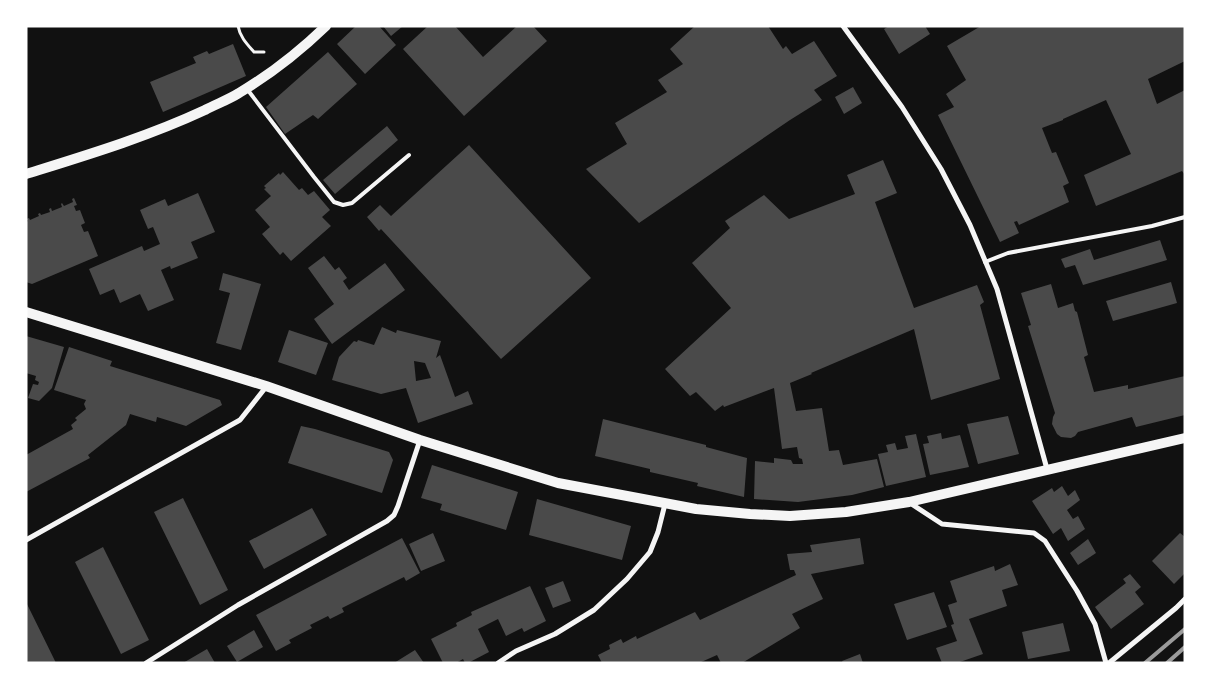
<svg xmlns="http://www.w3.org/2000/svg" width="1211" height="689" font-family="Karla,sans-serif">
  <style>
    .building { fill: #4a4a4a; fill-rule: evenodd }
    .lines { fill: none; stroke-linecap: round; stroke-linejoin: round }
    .path { stroke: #f5f5f5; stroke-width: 3 }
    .service { stroke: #f5f5f5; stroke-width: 4 }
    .minor { stroke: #f5f5f5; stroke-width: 5 }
    .secondary { stroke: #f5f5f5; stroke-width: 10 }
    .rail { stroke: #9a9a9a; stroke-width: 4 }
  </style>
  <rect width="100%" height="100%" fill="#111"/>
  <path class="building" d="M356,26H379L396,45L365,74L337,44Z
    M383,26H403L391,36Z
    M428,26H455L483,57L517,26H533L547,41L464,116L403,49Z
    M695,26H768L783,49L786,46L792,54L814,41L837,76L814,90L822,100L790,120L639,223L586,169L627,144L615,123L667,92L658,80L683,64L670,49Z
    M889,26H925L930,34L899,54L884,29Z
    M981,26H1185V61L1148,79L1157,104L1185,90V175L1182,171L1096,206L1084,175L1131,154L1106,100L1063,119V120L1042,128L1052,153L1056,152L1069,183L1063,186L1069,202L1019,225L1017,221L1014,222L1019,233L1000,242L938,115L954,107L946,94L966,80L947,46Z
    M233,44L246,76L163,112L150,82L196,63L193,57L207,51L209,54Z
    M328,52L357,84L318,119L313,115L285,134L266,107Z
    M853,87L862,103L844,114L835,97Z
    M387,126L398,140L335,194L323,180Z
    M469,145L591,278L501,359L381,229L379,231L367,217L380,205L391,216Z
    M883,160L897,193L875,202L914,308L977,285L984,302L980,305L1000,379L931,400L914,329L811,373L812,374L790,383L796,411L822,408L829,451L839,450L843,465L877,459L884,487L852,495L798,502L754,499L755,461L774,463V458L791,460L793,464H803L802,459L799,458L797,447L782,449L774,388L724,407L723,405L715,411L696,392L690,396L665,369L731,308L692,263L730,228L725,221L764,195L789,219L855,194L847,175Z
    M283,172L299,190L302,188L308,195L314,191L330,210L322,217L331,226L291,261L283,252L280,255L262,234L270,227L255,210L271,196L264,189L266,188L264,186L279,173L280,175Z
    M198,193L215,232L191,242L198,258L171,269L170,266L161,270L174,300L148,311L140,294L120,303L114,289L100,295L89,269L142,246L144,251L160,244L153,227L148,229L140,210L165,199L168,206Z
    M74,198L77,205L74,206L76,211L80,210L85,223L81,225L84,232L88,231L98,256L32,284L26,282V222L28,221L26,219L29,218L30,220L39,216L38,214L40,213L41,215L50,212L49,209L51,208L52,211L62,207L61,204L62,203L64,206L73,202L72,199Z
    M1160,240L1167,260L1083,285L1075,265L1065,268L1061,259L1090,249L1094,260Z
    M324,256L335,270L339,267L347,278L343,281L349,290L385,263L405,290L332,344L314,319L334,304L308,268Z
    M223,273L261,284L241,350L216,343L230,293L219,290Z
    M1171,282L1177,303L1113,321L1106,301Z
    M1051,284L1058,308L1073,303L1075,311L1077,312L1088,355L1084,357L1094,392L1128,385V389L1185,376V415L1136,427L1132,417L1078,432L1075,436L1071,438L1061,437L1057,434L1052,424L1053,417L1055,413L1028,326L1031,325L1021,293Z
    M382,327L396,333L397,330L441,341L436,358L440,355L455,397L468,391L473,404L418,423L406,388L381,394L332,380L339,357L354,341L357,342L358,340L374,345ZM414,361L425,363L431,378L416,381Z
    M289,330L328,343L316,375L278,362Z
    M26,336L64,347L52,388L39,401L28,398L33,384L38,385L39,382L35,380L36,376L26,373Z
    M69,347L112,361L110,366L220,400L222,405L186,426L157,417L156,422L130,414L126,425L88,455L90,458L26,492V455L73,429L71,425L77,420L75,418L86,409L84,404L86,400L54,390Z
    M1008,416L1019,454L978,464L967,424Z
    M603,419L706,445V447L747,458L744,497L697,486L698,483L650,472V469L595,456Z
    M301,426L315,429L389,452L393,460L382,493L288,463Z
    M941,433L942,439L960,435L969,467L930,475L923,444L929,443L927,436Z
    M916,434L926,477L886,486L878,454L888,452L886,445L895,443L897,450L908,448L905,436Z
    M432,465L518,492L506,530L440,510L442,504L421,498Z
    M1062,486L1068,496L1075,490L1080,500L1067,510L1073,519L1078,516L1085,529L1068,541L1061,528L1053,534L1032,501L1052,488L1054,492Z
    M183,498L228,590L200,605L154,512Z
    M537,499L631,526L622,560L529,535Z
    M312,508L327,535L264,569L249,541Z
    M433,533L445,561L421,571L409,544Z
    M1180,533L1185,537V573L1174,584L1152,561Z
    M402,538L420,573L406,581L404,577L342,608L344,612L330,619L328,616L310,625L312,628L289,640L291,643L276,651L256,615Z
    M860,538L864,564L811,574L823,599L792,614L800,628L742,663H721L717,655L699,663H602L598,655L610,649L609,645L621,639L623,643L636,636L637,639L695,612L700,620L796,575L794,570H790L787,554L812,552L810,545Z
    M1088,539L1096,553L1078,565L1070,553Z
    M103,547L149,640L121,654L75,562Z
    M1010,564L1018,585L1002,590L1007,606L969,619L983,654L957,663H942L936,648L957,641L951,625L954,624L948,605L957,602L950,581L994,566L995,571Z
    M1130,574L1141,587L1135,592L1144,604L1111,629L1095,607L1126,583L1123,579Z
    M563,581L571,601L553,608L545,588Z
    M530,586L546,621L524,632L522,628L506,636L498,619L478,629L489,652L468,663H465L463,659L456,663H443L431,639L457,626L456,623L472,615L471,612Z
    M934,592L947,627L907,640L894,604Z
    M26,602L56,663H26Z
    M1063,623L1070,651L1028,659L1022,632Z
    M254,630L263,647L237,662L227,646Z
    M207,649L215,663H183Z
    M415,650L424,663H394Z
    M860,654L863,663H843L842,661Z"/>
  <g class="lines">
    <path class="path" d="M238,26C240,37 247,44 254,52H264"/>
    <path class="service" d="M247,89L314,177L334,202L343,205L352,203L409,155
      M985,262L1008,253L1152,226L1185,217"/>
    <path class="minor" d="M843,26L902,107L941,169L970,225L997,289L1047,469
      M910,503L942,524L1034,533L1045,541L1077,591L1095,624L1106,663
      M26,540L240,420L266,387
      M146,663L238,605L387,521L394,515L398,506L420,440
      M498,663L516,651L555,634L594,610L627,579L650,552L658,532L665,504
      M1109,663L1176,608L1185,599"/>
    <path class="secondary" d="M26,174C87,155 147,137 205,110C216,104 228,100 239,93C271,74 299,52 326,26
      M26,312L266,386L420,440L558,483L696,509L750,514L790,516L846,512L909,502L1185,438"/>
    <path class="rail" d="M1145,663L1185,629
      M1167,663L1185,647"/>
  </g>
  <rect width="1211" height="689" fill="none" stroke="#ffffff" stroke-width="55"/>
</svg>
